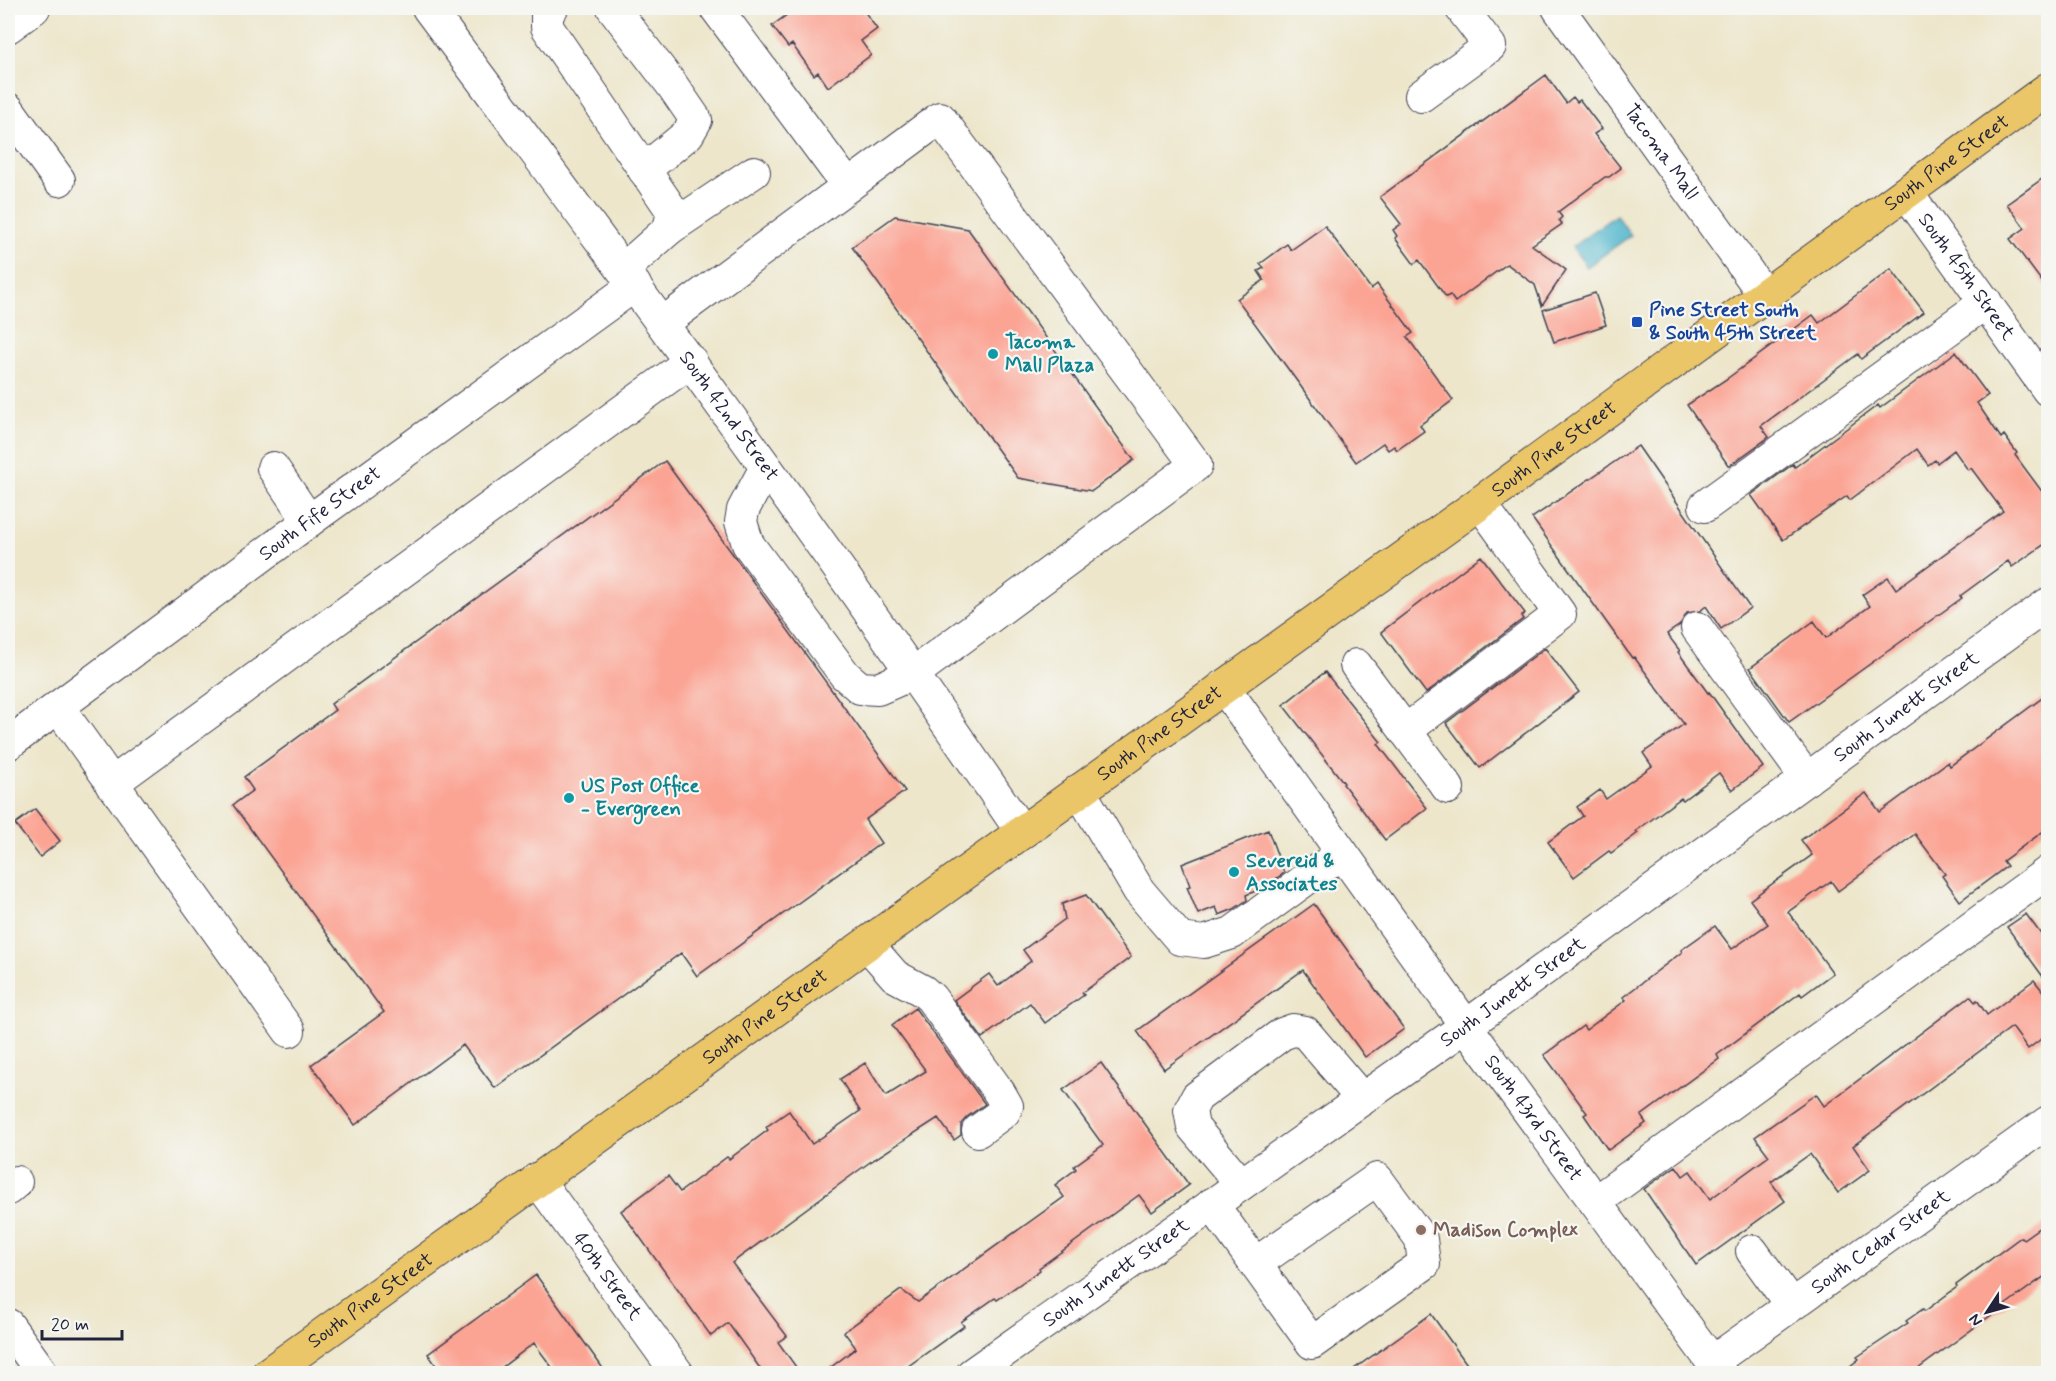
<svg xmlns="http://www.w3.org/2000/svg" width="2056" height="1381" font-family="Mynerve,sans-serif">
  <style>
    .water { fill: #4eb5cc; stroke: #386c84; stroke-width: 1.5 }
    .building { fill: #fba494 }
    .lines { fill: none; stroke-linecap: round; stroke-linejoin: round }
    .minor-casing { stroke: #403f51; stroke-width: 34 }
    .major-casing { stroke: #403f51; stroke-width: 35 }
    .minor { stroke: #fff; stroke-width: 32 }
    .major { stroke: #eac669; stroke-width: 33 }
    .transit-dot { fill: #1a4fb4; stroke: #f6f6f2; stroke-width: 2 }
    .culture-dot { fill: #0f9aa8; stroke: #f6f6f2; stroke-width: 2 }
    .education-dot { fill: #8d6e63; stroke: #f6f6f2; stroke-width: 2 }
    .labels { text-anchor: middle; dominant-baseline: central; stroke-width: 4.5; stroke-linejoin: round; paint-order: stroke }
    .street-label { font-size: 20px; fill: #22223b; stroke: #f6f6f2 }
    .transit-label { font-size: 20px; font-weight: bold; fill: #164399; stroke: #f6f6f2; text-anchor: start }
    .culture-label { font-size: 20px; font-weight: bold; fill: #0d838f; stroke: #f6f6f2; text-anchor: start }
    .education-label { font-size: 20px; font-weight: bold; fill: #785e54; stroke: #f6f6f2; text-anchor: start }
  </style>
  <rect width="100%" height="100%" fill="#f6f6f2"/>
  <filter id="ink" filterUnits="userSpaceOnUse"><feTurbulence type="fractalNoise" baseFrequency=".0167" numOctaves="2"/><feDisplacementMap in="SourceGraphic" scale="12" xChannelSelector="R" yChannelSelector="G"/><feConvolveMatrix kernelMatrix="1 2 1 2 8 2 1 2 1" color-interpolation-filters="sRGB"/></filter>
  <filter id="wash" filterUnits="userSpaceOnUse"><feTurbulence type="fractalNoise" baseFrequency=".008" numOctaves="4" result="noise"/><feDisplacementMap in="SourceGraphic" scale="24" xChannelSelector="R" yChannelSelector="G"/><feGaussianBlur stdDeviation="1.35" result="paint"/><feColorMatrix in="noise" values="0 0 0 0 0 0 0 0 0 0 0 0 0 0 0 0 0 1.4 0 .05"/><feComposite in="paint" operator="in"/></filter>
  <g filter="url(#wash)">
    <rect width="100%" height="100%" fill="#ede6cb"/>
    <path class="water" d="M1616,215L1631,235L1587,267L1572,247Z"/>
    <g id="blocks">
      <path class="building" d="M796,8H862L877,29L861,41L871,55L828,87L818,72L814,75L792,44L788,47L772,26Z
        M1546,75L1566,103L1573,97L1577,102L1580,100L1602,129L1594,134L1621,168L1609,177H1605L1558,212L1562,217L1559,220L1562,224L1532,245L1566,270L1542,306L1535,285L1507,264L1455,302L1450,295L1446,297L1419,260L1414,264L1395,238L1397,236L1393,230L1401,224L1380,197Z
        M2049,174V291L2010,239L2025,228L2007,204Z
        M895,216L968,229L1134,460L1092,491L1018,478L852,247Z
        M1325,226L1371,289L1377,284L1413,333L1407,337L1453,400L1420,425L1424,431L1397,450L1394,446L1388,450L1383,443L1356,462L1237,299L1264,280L1258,271L1264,268L1260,264L1287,244L1291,250Z
        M1891,269L1924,312L1861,359L1858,354L1761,426L1769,437L1730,465H1728L1687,405L1728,378L1813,315L1819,323Z
        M1595,293L1606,325L1554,342L1543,310Z
        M1956,352L1988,395L1977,403L2001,438L2004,435L2017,453L2015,455L2049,501V541L2012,567L2008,561L1960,596L1962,598L1789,722L1750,668L1814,621L1826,638L1870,606L1862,595L1888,577L1896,589L2003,511L1971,468L1968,470L1954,450L1937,463L1935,460L1928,465L1917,449L1850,500L1847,496L1783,540L1751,495L1793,464L1795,467L1878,405L1880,408Z
        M1638,446L1750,608L1721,629L1706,606L1700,611L1687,613L1680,625L1667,634L1680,651L1678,652L1708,693L1709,692L1763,767L1732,790L1719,773L1683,800L1681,798L1636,831L1638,833L1611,853L1609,851L1574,877L1548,842L1583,816L1577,807L1600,790L1606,799L1652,766L1643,753L1684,724L1634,657L1632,658L1532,518Z
        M665,461L905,791L865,820L881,843L697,976L681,953L495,1088L463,1045L355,1125L311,1065L384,1012L233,805L253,790L244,777L335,710L331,704Z
        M1481,556L1525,613L1521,616L1523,619L1426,693L1381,632Z
        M1545,648L1579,692L1480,768L1446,723Z
        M1325,672L1381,742L1378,744L1427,808L1385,840L1343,784L1344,783L1283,705Z
        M2049,693V827L2003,861L2007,866L1960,901L1942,876L1945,874L1915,834L1838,891L1831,881L1788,912L1833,973L1802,996L1800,993L1717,1055L1719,1059L1641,1116L1646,1123L1608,1150L1584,1115L1587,1113L1544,1055L1583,1026L1586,1030L1626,1000L1623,997L1682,952L1681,950L1715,926L1732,949L1768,924L1750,900L1812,855L1801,840L1866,793L1880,812L1948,762L1950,766Z
        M35,809L60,841L40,857L15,824Z
        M1268,830L1284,873L1263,888L1246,895L1247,900L1234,909L1219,915L1216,907L1198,914L1187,887L1190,886L1182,864Z
        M1086,895L1131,957L1082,993L1084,995L1045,1023L1030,1003L982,1038L954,1000L989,974L998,986L1031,961L1023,950L1065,919L1062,904Z
        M1314,904L1404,1029L1365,1057L1303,970L1164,1069L1137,1031Z
        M2026,914L2049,945V985L2007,927Z
        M2034,980L2049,999V1033L2028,1049L2012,1027L1853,1146L1870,1170L1838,1193L1810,1154L1771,1182L1785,1201L1696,1265L1644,1189L1676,1166L1683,1176L1690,1171L1710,1199L1769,1156L1755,1137L1816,1094L1824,1106L1970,996L1975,1002L1977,1000L1987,1015Z
        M915,1008L985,1104L967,1117L961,1124V1135L954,1140L938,1118L870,1162L732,1263L787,1336L778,1342L801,1374H764L728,1323L711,1336L621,1211L668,1176L680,1192L727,1157L729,1159L768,1130L766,1127L789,1111L812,1144L860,1111L840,1079L865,1063L886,1096L926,1071L892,1025Z
        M1101,1063L1189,1185L1152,1212L1139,1195L1039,1268L1040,1270L997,1300L995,1298L961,1322L964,1326L897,1374H822L856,1348L844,1332L901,1290L918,1302L1064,1197L1055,1185L1076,1169L1074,1166L1103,1145L1063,1090Z
        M2049,1221V1273L2020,1294L1911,1374H1840L1859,1359L1857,1357L1908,1323L1906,1321L1923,1309L1925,1311L1957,1287L1956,1285L2021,1237L2023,1239Z
        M536,1275L607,1374H557L534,1343L493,1374H442L428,1354Z
        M1431,1314L1474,1374H1347Z"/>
    </g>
  </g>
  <g filter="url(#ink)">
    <use href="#blocks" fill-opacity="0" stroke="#403f51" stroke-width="1.5"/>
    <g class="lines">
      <defs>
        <g id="minor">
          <path id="s1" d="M428,8C630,278 831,551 1021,831"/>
          <path d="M552,8L547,13V27L673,212L669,229L624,269"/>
          <path d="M613,8L672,85L696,120L688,134L644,170"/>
          <path d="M716,8L848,186"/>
          <path id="s2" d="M1558,8L1765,296"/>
          <path d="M8,27L34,8"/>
          <path d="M1421,96L1490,46L1461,8"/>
          <path d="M8,109L59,180"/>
          <path id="s3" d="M1906,192L2048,390"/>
          <path d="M669,229L754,172"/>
          <path d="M663,323L940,118L1196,465L914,673L878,689L860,688L845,675L748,544L741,522L743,510L766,467"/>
          <path d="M273,468L309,521"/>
          <path d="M1705,506L1986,302"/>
          <path d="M1697,628L1807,779"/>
          <path d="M1356,665L1448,788"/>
          <path id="s4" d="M1223,686L1466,1026L1721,1374"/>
          <path d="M58,707L289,1031"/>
          <path d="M1405,731L1560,614L1480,503"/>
          <path id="s5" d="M8,744L309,521L635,285"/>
          <path d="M111,784L691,361"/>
          <path d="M1079,790L1139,891L1180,939L1204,942L1232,933L1342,853"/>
          <path d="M867,944L895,976L923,991L931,998L999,1092L1007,1106L1004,1112L978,1131"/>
          <path id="s6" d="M537,1179L678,1374"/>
          <path d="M1241,1184L1193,1127L1190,1110L1197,1097L1282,1034L1293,1030L1305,1032L1362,1099"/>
          <path d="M8,1189L16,1182"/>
          <path d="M1595,1202L2048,872"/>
          <path d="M1212,1204L1312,1343L1424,1264L1421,1239L1377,1179L1255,1264"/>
          <path d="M1752,1251L1791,1305"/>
          <path d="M8,1325L43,1374"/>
          <path id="s7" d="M1712,1362L2048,1122"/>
          <path id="s8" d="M972,1374L1466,1026L2048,604"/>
        </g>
        <g id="major">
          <path id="s9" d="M268,1374L1480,503L2048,89"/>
        </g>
      </defs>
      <use href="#minor" class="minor-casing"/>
      <use href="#major" class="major-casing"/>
      <use href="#minor" class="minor"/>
      <use href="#major" class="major"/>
    </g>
  </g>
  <rect class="transit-dot" x="1631" y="316" width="12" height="12" rx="3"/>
  <g class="culture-dot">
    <circle cx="993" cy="354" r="6"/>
    <circle cx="569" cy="798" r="6"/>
    <circle cx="1234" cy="872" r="6"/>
  </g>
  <circle class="education-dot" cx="1421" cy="1230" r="6"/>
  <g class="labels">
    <g class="street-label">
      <text stroke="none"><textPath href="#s2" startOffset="177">Tacoma Mall</textPath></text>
      <text stroke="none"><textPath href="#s9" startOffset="2070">South Pine Street</textPath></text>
      <text stroke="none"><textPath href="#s3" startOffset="104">South 45th Street</textPath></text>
      <text stroke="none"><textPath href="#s1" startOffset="507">South 42nd Street</textPath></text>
      <text stroke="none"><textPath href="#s9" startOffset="1584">South Pine Street</textPath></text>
      <text stroke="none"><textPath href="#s5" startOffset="388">South Fife Street</textPath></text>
      <text stroke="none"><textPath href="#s8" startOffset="1148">South Junett Street</textPath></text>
      <text stroke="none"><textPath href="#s9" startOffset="1098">South Pine Street</textPath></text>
      <text stroke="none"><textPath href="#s8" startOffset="662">South Junett Street</textPath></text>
      <text stroke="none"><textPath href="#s9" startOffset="612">South Pine Street</textPath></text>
      <text stroke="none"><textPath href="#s4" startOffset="532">South 43rd Street</textPath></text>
      <text stroke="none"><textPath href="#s7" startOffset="207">South Cedar Street</textPath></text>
      <text stroke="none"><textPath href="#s8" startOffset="176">South Junett Street</textPath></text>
      <text stroke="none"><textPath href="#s6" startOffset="120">40th Street</textPath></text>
      <text stroke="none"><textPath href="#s9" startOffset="126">South Pine Street</textPath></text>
    </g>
    <g class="transit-label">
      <text x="1649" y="310">Pine Street South<tspan x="1649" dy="23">&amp; South 45th Street</tspan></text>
    </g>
    <g class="culture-label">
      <text x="1005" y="342">Tacoma<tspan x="1005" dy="23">Mall Plaza</tspan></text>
      <text x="581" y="786">US Post Office<tspan x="581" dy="23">- Evergreen</tspan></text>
      <text x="1246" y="861">Severeid &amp;<tspan x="1246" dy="23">Associates</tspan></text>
    </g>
    <g class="education-label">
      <text x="1433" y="1230">Madison Complex</text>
    </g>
  </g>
  <rect width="2056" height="1381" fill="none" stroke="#f6f6f2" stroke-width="30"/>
  <g transform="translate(1987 1312) rotate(234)" stroke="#f6f6f2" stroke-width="4.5" paint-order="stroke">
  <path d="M0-4.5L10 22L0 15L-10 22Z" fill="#22223b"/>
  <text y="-9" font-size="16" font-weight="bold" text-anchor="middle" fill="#22223b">N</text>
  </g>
  <path d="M42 1330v9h80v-9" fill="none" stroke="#22223b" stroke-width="3"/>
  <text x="51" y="1330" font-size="18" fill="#22223b" stroke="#f6f6f2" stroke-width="4.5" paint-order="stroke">20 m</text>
</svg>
